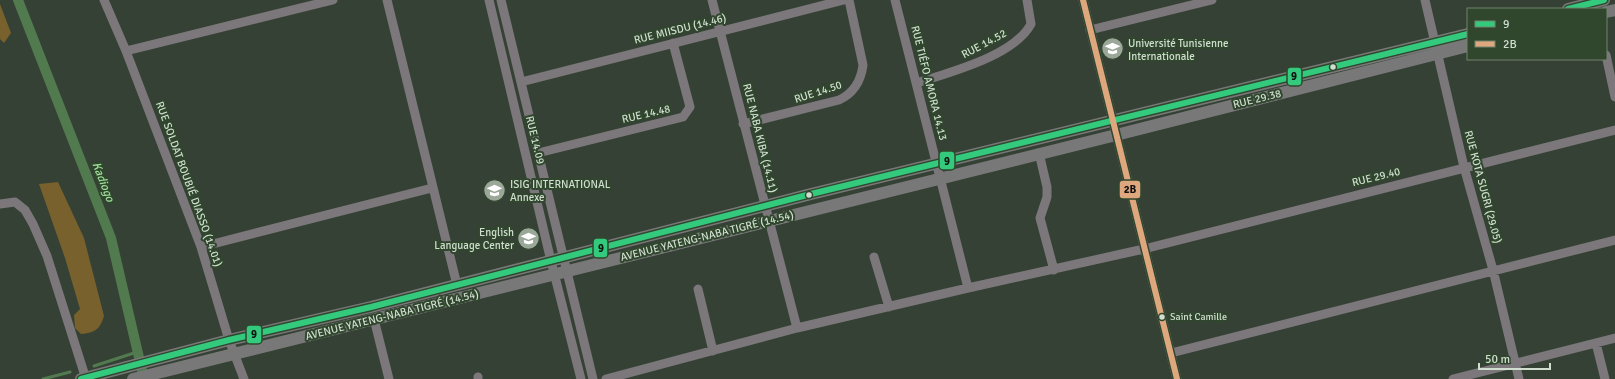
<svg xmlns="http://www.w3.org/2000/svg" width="1615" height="379" font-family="Signika,sans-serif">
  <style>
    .forest { fill: #78612c }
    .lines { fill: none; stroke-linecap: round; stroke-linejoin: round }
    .stream { stroke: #527a4f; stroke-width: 3 }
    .canal { stroke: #527a4f; stroke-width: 10 }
    .minor { stroke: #7b777b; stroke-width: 9 }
    .major { stroke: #787879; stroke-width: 12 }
    .bus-1-casing { stroke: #30472e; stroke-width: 9 }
    .bus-2-casing { stroke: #30472e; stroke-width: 9 }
    .bus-1 { stroke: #33ca7d; stroke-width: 6 }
    .bus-2 { stroke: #dfa77e; stroke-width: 6 }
    .bus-dot { fill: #d0decf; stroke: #30472e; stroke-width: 1.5 }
    .labels { text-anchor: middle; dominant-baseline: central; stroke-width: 4; stroke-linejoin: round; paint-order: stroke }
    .bus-label { font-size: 10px; fill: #d0decf; stroke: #30472e; text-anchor: start }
    .street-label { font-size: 11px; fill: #d0decf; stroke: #30472e }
    .poi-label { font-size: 11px; fill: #d0decf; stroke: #30472e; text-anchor: start }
    .water-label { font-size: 12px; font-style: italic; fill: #9ede99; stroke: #30472e }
    .line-badge { stroke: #30472e; stroke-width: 1.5 }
    .pale-badge-label { font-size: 11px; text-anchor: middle; font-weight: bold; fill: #111 }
  </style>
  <rect width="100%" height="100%" fill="#354134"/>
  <path class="forest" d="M0,4L11,33L4,43L0,39Z
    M58,182L84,238L104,316C100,329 95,333 81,334L75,328L74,315L80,309L65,258L39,184Z"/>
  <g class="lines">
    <path class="stream" d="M94,366L134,353L137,349
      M43,379L70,372"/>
    <path class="canal" d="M18,0L111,238L144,379"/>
    <path class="minor" d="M104,0L126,51L201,247L229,340L244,379
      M387,0L457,285
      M489,0L551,261L581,379
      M501,0L593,379
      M712,0L797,328
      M895,0L968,288
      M1083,0L1177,379
      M1425,0L1464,167L1493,270L1519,379
      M1090,30L1212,0
      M126,51L333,0
      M1606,55L1615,97
      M521,82L844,0
      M917,83C950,72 1014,56 1031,24L1027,0
      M743,124L839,100C854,93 861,81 863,65L849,0
      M538,153L683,117L690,107L673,43
      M1039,153L1047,187V197L1040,218L1054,270
      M0,204L15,202L25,210L33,224L47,256L86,379
      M201,247L432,188
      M874,257L889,307
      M698,289L713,351
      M374,319L389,379
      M1596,343L1605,379
      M1171,353L1615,240
      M478,377V379
      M606,379L797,328L968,288L1144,249L1615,130
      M1453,379L1615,338"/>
    <path class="major" d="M1568,9L1604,0
      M1606,12L1615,10
      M81,379L229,340L371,307L811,194L1468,34
      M133,379L1116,135L1468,46"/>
    <defs>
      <path id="bus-1" d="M1568,9L1604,0
        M81,379L229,340L371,307L811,194L1468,34"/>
      <path id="bus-2" d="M1083,0L1177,379"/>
    </defs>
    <use href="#bus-1" class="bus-1-casing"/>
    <use href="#bus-2" class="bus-2-casing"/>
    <use href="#bus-1" class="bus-1"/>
    <use href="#bus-2" class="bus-2"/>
  </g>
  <defs>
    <symbol id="university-disc" viewBox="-11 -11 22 22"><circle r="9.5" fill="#9aa799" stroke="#30472e"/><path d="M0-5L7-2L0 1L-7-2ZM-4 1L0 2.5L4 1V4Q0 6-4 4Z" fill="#fff"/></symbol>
  </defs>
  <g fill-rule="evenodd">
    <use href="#university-disc" x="1100" y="36" width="25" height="25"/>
    <use href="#university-disc" x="482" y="178" width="25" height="25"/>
    <use href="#university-disc" x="516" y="226" width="25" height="25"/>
  </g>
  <g class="bus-dot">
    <circle cx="1333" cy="67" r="3.5"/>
    <circle cx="809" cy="195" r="3.5"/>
    <circle cx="1162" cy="317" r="3.5"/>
  </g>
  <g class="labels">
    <g class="bus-label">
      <text x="1170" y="317">Saint Camille</text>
    </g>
    <g class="street-label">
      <text transform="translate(680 29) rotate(-14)">RUE MIISDU (14.46)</text>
      <text transform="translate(984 44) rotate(-28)">RUE 14.52</text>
      <text transform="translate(929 83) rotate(76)">RUE TIÉFO AMORA 14.13</text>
      <text transform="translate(818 92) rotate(-18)">RUE 14.50</text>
      <text transform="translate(1257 99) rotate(-14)">RUE 29.38</text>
      <text transform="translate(646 114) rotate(-13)">RUE 14.48</text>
      <text transform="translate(760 138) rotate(76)">RUE NABA KIBA (14.11)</text>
      <text transform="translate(535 140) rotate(76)">RUE 14.09</text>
      <text transform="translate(1376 177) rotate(-14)">RUE 29.40</text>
      <text transform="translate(189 184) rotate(70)">RUE SOLDAT BOUBIÉ DIASSO (14.01)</text>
      <text transform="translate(1483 187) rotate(75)">RUE KOTA SUGRI (29.05)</text>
      <text transform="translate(707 236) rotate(-14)">AVENUE YATENG-NABA TIGRÉ (14.54)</text>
      <text transform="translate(392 315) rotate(-14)">AVENUE YATENG-NABA TIGRÉ (14.54)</text>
    </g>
    <g class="poi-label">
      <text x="1128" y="43">Université Tunisienne<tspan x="1128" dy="13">Internationale</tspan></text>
      <text x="510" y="184">ISIG INTERNATIONAL<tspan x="510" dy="13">Annexe</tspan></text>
      <text x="514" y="232" text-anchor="end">English<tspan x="514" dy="13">Language Center</tspan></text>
    </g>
    <g class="water-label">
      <text transform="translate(103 182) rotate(69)">Kadiogo</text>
    </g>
  </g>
  <g class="line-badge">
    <rect x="1287" y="67" width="15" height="19" rx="4" fill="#33ca7d"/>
    <rect x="939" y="151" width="16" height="19" rx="4" fill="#33ca7d"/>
    <rect x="1119" y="180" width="22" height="19" rx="4" fill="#dfa77e"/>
    <rect x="593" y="238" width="15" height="20" rx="4" fill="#33ca7d"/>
    <rect x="246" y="325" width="16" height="19" rx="4" fill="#33ca7d"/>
  </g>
  <g class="pale-badge-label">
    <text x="1294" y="80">9</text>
    <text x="947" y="165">9</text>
    <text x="1130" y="193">2B</text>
    <text x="601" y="252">9</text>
    <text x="254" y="338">9</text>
  </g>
  <rect x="1467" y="8" width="140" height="52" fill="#30472e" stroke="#70836e"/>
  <rect x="1475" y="21" width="20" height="6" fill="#33ca7d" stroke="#70836e"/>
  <text x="1503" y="28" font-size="12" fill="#d0decf">9</text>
  <rect x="1475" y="41" width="20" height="6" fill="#dfa77e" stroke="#70836e"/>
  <text x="1503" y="48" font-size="12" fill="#d0decf">2B</text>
  <path d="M1479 363v6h71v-6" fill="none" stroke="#d0decf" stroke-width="2"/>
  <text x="1485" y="363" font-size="12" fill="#d0decf" stroke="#30472e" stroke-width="3" paint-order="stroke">50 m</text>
</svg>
